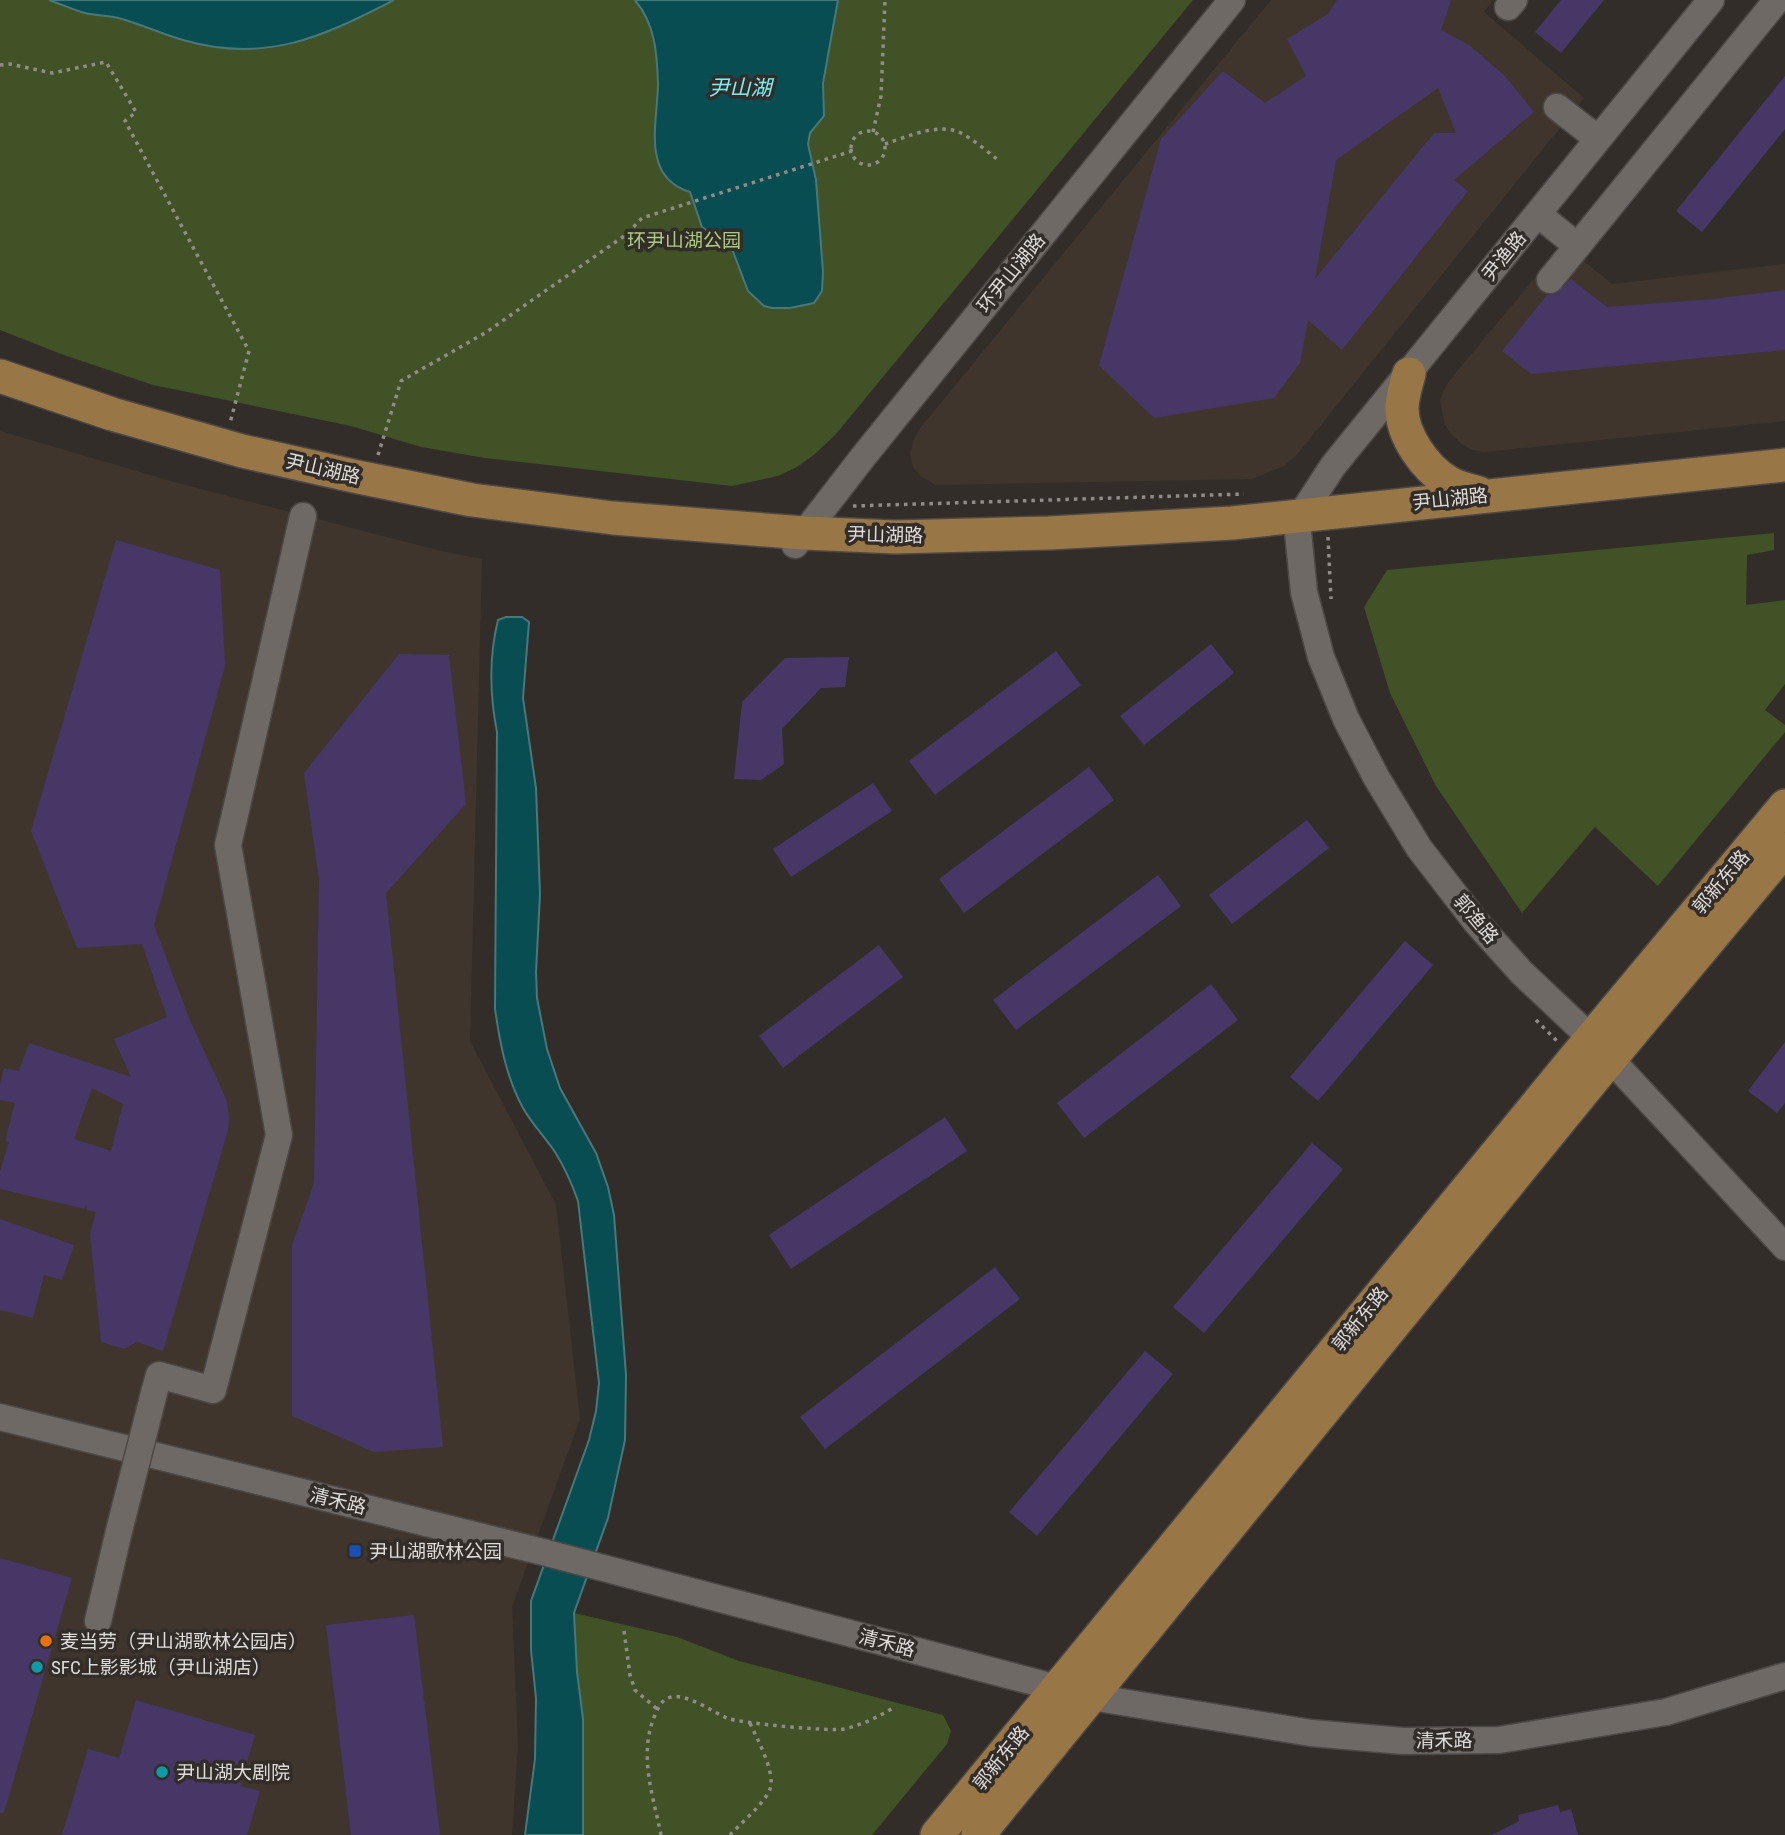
<svg xmlns="http://www.w3.org/2000/svg" width="1785" height="1835" font-family="'Roboto Condensed','Noto Sans SC',sans-serif">
  <style>
    .built { fill: #3f352d }
    .green { fill: #405226 }
    .water { fill: #084d52; stroke: #48787a; stroke-width: 2 }
    .building { fill: #473766; fill-rule: evenodd }
    .lines { fill: none; stroke-linecap: round; stroke-linejoin: round }
    .minor-casing { stroke: #4c4846; stroke-width: 29 }
    .major-casing { stroke: #4c4846; stroke-width: 36 }
    .path { stroke: #908c89; stroke-width: 3.5; stroke-dasharray: 3.5 5; stroke-linecap: butt }
    .minor { stroke: #6e6965; stroke-width: 26 }
    .major { stroke: #997645; stroke-width: 33 }
    .minor-bridge-casing { stroke: #4c4846; stroke-width: 29; stroke-linecap: butt }
    .minor-bridge { stroke: #6e6965; stroke-width: 26 }
    .transit-dot { fill: #1a4fb4; stroke: #322d29; stroke-width: 2.5 }
    .food-dot { fill: #e8710a; stroke: #322d29; stroke-width: 2.5 }
    .culture-dot { fill: #0f9aa8; stroke: #322d29; stroke-width: 2.5 }
    .labels { text-anchor: middle; dominant-baseline: central; stroke-width: 7; stroke-linejoin: round; paint-order: stroke }
    .park-label { font-size: 19px; fill: #abcc7e; stroke: #322d29 }
    .street-label { font-size: 19px; fill: #dedbd9; stroke: #322d29 }
    .poi-label { font-size: 19px; fill: #dedbd9; stroke: #322d29; text-anchor: start }
    .water-label { font-size: 21px; font-style: italic; fill: #78f0fa; stroke: #322d29 }
  </style>
  <rect width="100%" height="100%" fill="#322d29"/>
  <path class="built" d="M1271,0H1493L1484,12L1584,98L1296,456L1284,466L1252,479L936,485L920,476L913,467L910,453L914,439L921,427Z
    M1563,244L1612,284L1785,264V421L1484,452L1473,450L1462,444L1451,434L1445,425L1440,401L1443,392L1449,381Z
    M0,431L174,482L441,551L482,559L470,1041L556,1205L580,1419L512,1607L518,1745L512,1835H0Z"/>
  <path class="green" d="M0,0H1193L836,434L815,454L797,467L778,476L732,486L485,458L421,447L351,426L153,385L61,354L0,330Z
    M1774,533V550L1747,555L1746,605L1785,600V684L1765,710L1785,725V732L1658,886L1595,827L1522,913L1436,786L1390,693L1364,607L1387,570Z
    M574,1613L677,1637L739,1661L943,1715L951,1731L947,1744L872,1835H583V1719L577,1672Z"/>
  <path class="water" d="M49,0H394C322,37 266,64 183,40C162,34 143,25 122,19C110,15 97,16 85,13C73,10 61,4 49,0Z
    M635,0H838L823,83L824,116L810,133L808,144L816,180L823,272L822,291L814,303L790,308H772L764,306L748,291L732,249L702,227L690,192C640,177 658,121 658,83C657,53 655,24 635,0Z
    M506,617H522L529,622L523,698L536,788L537,815L540,894L536,972L537,998L547,1049L560,1088L596,1153L608,1187L614,1215L626,1375L625,1440L608,1518L574,1613L577,1672L583,1719V1835H525L535,1759L536,1698L531,1650V1601L589,1440L596,1411L599,1383L578,1201C572,1184 565,1168 555,1152C545,1137 532,1124 523,1108C506,1077 500,1043 495,1009L497,732C490,696 489,656 498,620Z"/>
  <path class="building" d="M1337,0H1451L1441,30L1469,45L1505,76L1534,112L1454,180L1468,191L1342,350L1308,320L1300,363L1274,398L1154,418L1099,365L1161,139L1223,71L1265,103L1306,76L1287,39L1328,14ZM1438,88L1456,133H1434L1315,279L1336,160Z
    M1561,0H1604L1561,53L1535,32Z
    M1785,76V129L1702,232L1676,211Z
    M1571,279L1607,307L1714,299L1785,290V350L1531,374L1502,351L1547,295L1556,294Z
    M116,540L220,570L225,666L154,925L189,1018L227,1101L229,1119L228,1130L163,1351L137,1342L124,1349L101,1342L90,1234L96,1212L87,1210L86,1204L85,1209L0,1189V1171L9,1142L5,1141L15,1103L0,1100V1085L4,1068L19,1071L29,1043L131,1077L114,1039L167,1017L142,944L77,948L31,831ZM92,1088L123,1104L111,1151L74,1139Z
    M1211,644L1234,673L1144,745L1120,716Z
    M1056,651L1081,685L935,795L909,761Z
    M399,654L449,655L466,804L386,893L443,1447L374,1452L292,1416V1245L314,1183L319,880L304,773Z
    M849,657L845,687L821,688L782,729L784,764L761,780L734,779L742,702L785,658Z
    M1089,767L1114,800L964,913L939,879Z
    M873,783L892,811L791,877L773,849Z
    M1307,820L1329,848L1232,924L1209,895Z
    M1158,875L1181,906L1016,1030L993,1000Z
    M1405,941L1433,965L1318,1101L1290,1077Z
    M879,945L903,977L783,1068L759,1036Z
    M1211,984L1238,1020L1084,1138L1057,1103Z
    M1785,1042V1103L1777,1113L1748,1091Z
    M945,1117L967,1151L791,1269L769,1235Z
    M1312,1143L1343,1169L1204,1333L1173,1307Z
    M0,1219L74,1245L62,1280L44,1275L33,1318L0,1310Z
    M995,1267L1020,1299L825,1449L800,1417Z
    M1145,1351L1173,1374L1037,1536L1009,1512Z
    M0,1558L72,1578L4,1813H0Z
    M414,1615L440,1835H351L326,1625Z
    M136,1700L255,1735L240,1786L260,1791L247,1835H62L88,1749L119,1758Z
    M1558,1805L1560,1812L1571,1809L1578,1835H1492L1519,1821L1518,1815Z"/>
  <g class="lines">
    <defs>
      <path id="minor" d="M1711,0L1333,466L1301,515L1298,532L1304,592L1321,657L1346,719L1376,777L1419,848L1476,922L1522,973L1591,1038L1785,1247
        M1508,7L1514,0
        M1557,107L1598,139
        M1538,214L1577,246
        M1550,280L1777,0
        M795,545L863,457L1232,0
        M154,1393L159,1375L213,1390L279,1135L228,845L303,516
        M0,1417L543,1552L1091,1697L1311,1733L1403,1741L1499,1740L1666,1712L1785,1676
        M98,1621L119,1531"/>
      <path id="major" d="M1409,374C1406,384 1403,395 1402,406C1401,435 1425,468 1448,482C1458,488 1469,490 1479,493
        M0,376L112,414L242,451L358,477L472,500L613,518L804,533L895,537L1049,533L1232,523L1785,465
        M937,1835L1575,1058L1785,806
        M978,1835L1595,1077L1785,849"/>
    </defs>
    <use href="#minor" class="minor-casing"/>
    <use href="#major" class="major-casing"/>
    <path class="path" d="M0,65L10,64L52,73L106,62L136,112L125,121L249,351L230,423
      M851 148a17 17 0 1 1 34 0a17 17 0 1 1-34 0Z
      M873,132L881,96L885,0
      M885,144C907,137 938,122 961,133C974,140 987,151 998,160
      M378,455L401,381L485,333L627,234L642,218L852,151
      M853,506L1244,494
      M1328,537L1331,599
      M1536,1020L1558,1042
      M624,1631L630,1675L635,1690L657,1709
      M661,1835C653,1795 638,1754 655,1715C658,1708 661,1701 668,1698C685,1691 712,1712 727,1718C738,1723 833,1732 844,1729C862,1725 878,1717 893,1708
      M730,1835C741,1823 765,1803 770,1789C776,1772 756,1737 749,1721"/>
    <use href="#minor" class="minor"/>
    <use href="#major" class="major"/>
    <defs>
      <path id="minor-bridge" d="M119,1531L154,1393"/>
    </defs>
    <use href="#minor-bridge" class="minor-bridge-casing"/>
    <use href="#minor-bridge" class="minor-bridge"/>
  </g>
  <rect class="transit-dot" x="348" y="1544" width="14" height="14" rx="3.5"/>
  <circle class="food-dot" cx="46" cy="1641" r="7"/>
  <g class="culture-dot">
    <circle cx="37" cy="1667" r="7"/>
    <circle cx="162" cy="1772" r="7"/>
  </g>
  <g class="labels">
    <g class="park-label">
      <text x="684" y="240">环尹山湖公园</text>
    </g>
    <g class="street-label">
      <text transform="translate(1504 256) rotate(-51)">尹渔路</text>
      <text transform="translate(1011 273) rotate(-51)">环尹山湖路</text>
      <text transform="translate(323 469) rotate(13)">尹山湖路</text>
      <text transform="translate(1450 499) rotate(-6)">尹山湖路</text>
      <text transform="translate(885 535) rotate(1)">尹山湖路</text>
      <text transform="translate(1721 882) rotate(-50)">郭新东路</text>
      <text transform="translate(1476 919) rotate(50)">郭渔路</text>
      <text transform="translate(1360 1319) rotate(-51)">郭新东路</text>
      <text transform="translate(338 1501) rotate(14)">清禾路</text>
      <text transform="translate(887 1643) rotate(15)">清禾路</text>
      <text x="1444" y="1740">清禾路</text>
      <text transform="translate(1001 1758) rotate(-51)">郭新东路</text>
    </g>
    <g class="poi-label">
      <text x="369" y="1551">尹山湖歌林公园</text>
      <text x="60" y="1641">麦当劳（尹山湖歌林公园店）</text>
      <text x="51" y="1667">SFC上影影城（尹山湖店）</text>
      <text x="176" y="1772">尹山湖大剧院</text>
    </g>
    <g class="water-label">
      <text x="740" y="88">尹山湖</text>
    </g>
  </g>
</svg>
